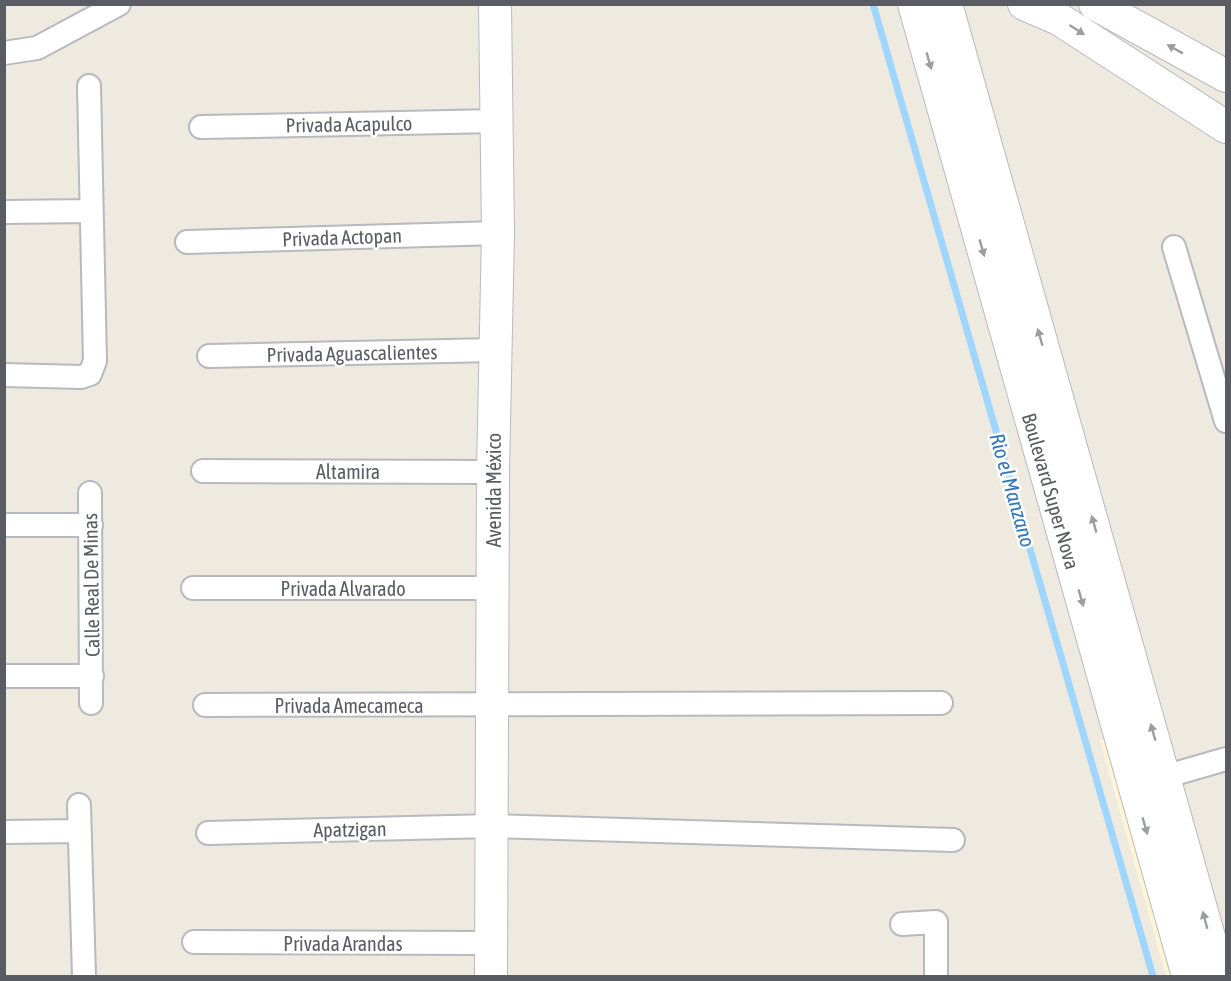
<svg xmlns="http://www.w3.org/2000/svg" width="1231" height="981" font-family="'Asap Condensed',sans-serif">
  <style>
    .commercial { fill: #fff4d4 }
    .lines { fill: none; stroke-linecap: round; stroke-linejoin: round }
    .stream { stroke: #9fd6ff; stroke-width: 7 }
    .street-casing { stroke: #b6b9be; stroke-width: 26 }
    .secondary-casing { stroke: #b6bac1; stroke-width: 34 }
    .street { stroke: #fff; stroke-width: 22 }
    .secondary { stroke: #fff; stroke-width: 32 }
    .oneway { fill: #9b9ea1 }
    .labels { text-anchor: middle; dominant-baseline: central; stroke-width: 5; stroke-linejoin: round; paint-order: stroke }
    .street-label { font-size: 20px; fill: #595d63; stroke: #fff }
    .water-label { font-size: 21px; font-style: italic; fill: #3377ba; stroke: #fff }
  </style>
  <rect width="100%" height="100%" fill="#eeeae0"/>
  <path class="commercial" d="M1131,733L1199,976H1166L1100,741Z"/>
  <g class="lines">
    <path class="stream" d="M873,4L1153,976"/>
    <defs>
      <path id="street" d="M4,53L37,48L119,4
        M201,127L497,121
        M4,212L90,211
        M187,242L498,233
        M1174,247L1226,421
        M209,356L495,350
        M4,375L81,377L90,374L95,361L89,86
        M203,471L493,472
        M90,493L91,703
        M4,525H91
        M193,588H493
        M4,676H92
        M205,705L941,703
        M1150,781L1226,759
        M79,805L84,976
        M4,832L79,831
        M208,833L492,826L953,840
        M902,924L936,922V976
        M194,942L491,943"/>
      <path id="secondary" d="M914,4L1188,976
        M946,4L1220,976
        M1024,4L1059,19L1226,127
        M1095,4L1226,76
        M491,976L493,472L498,233L495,4"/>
    </defs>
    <use href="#street" class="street-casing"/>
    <use href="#secondary" class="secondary-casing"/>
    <use href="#street" class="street"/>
    <use href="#secondary" class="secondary"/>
  </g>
  <defs><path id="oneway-solid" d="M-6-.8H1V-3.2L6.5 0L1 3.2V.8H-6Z" transform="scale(1.5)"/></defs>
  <g class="oneway">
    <use href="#oneway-solid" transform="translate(1077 30) rotate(33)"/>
    <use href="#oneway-solid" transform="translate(1175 49) rotate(-151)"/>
    <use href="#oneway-solid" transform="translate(929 61) rotate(74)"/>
    <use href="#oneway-solid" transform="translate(982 248) rotate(74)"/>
    <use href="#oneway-solid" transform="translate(1040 337) rotate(-106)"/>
    <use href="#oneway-solid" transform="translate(1094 524) rotate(-106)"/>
    <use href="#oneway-solid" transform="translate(1081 598) rotate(74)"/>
    <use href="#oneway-solid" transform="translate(1153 732) rotate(-106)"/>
    <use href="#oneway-solid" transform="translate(1145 826) rotate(74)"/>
    <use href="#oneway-solid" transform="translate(1205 920) rotate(-105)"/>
  </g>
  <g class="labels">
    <g class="street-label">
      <text transform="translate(349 124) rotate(-1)">Privada Acapulco</text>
      <text transform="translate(342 237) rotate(-2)">Privada Actopan</text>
      <text transform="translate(352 353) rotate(-1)">Privada Aguascalientes</text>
      <text x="348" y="471">Altamira</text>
      <text transform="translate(493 490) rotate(-90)">Avenida México</text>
      <text transform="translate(1051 491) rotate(74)">Boulevard Super Nova</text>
      <text transform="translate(91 585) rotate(-91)">Calle Real De Minas</text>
      <text x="343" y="588">Privada Alvarado</text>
      <text x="349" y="705">Privada Amecameca</text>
      <text transform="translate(350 829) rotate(-1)">Apatzigan</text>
      <text x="343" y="943">Privada Arandas</text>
    </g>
    <g class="water-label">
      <text transform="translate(1013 490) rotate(74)">Rio el Manzano</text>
    </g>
  </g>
  <rect width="1231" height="981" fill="none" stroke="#595d63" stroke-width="12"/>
</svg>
